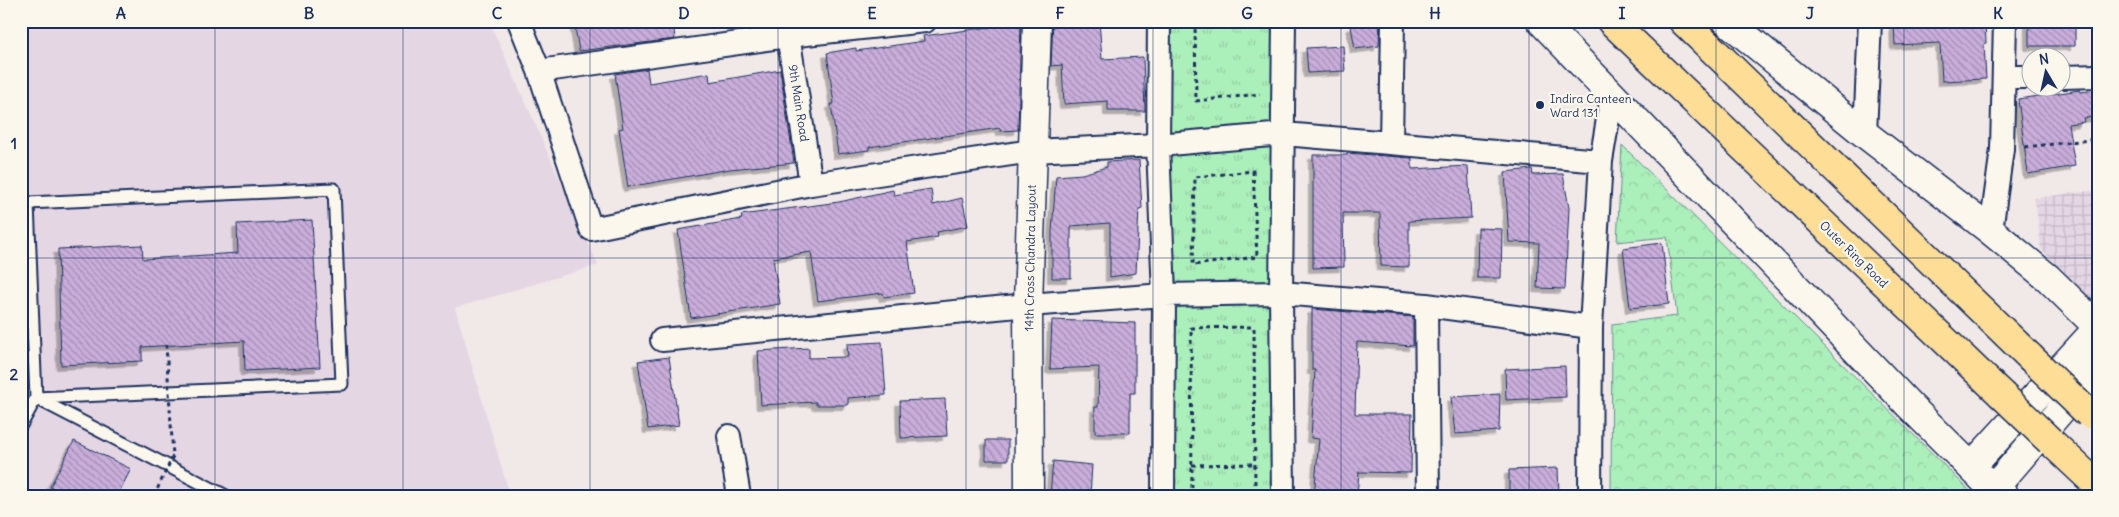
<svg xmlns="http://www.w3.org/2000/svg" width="2119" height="517" font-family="Delius,sans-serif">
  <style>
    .built { fill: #e5d6e4 }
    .industrial { fill: url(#industrial-grid) }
    .grass { fill: url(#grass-tufts); stroke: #638f8c }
    .forest { fill: url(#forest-crowns); stroke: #638f8c }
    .building { fill: url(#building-back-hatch); stroke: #1b2f5e; filter: url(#shadow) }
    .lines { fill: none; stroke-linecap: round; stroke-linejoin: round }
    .lane-casing { stroke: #1b2f5e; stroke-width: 15 }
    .street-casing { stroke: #1b2f5e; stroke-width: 26 }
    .secondary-casing { stroke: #1b2f5e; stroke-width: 31 }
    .highway-casing { stroke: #1b2f5e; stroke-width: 31 }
    .path { stroke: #1b2f5e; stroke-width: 3; stroke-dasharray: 4 4; stroke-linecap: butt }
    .lane { stroke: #fbf7ec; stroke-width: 11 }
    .street { stroke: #fbf7ec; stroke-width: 22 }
    .secondary { stroke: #fbf7ec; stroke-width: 28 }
    .highway { stroke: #fedd96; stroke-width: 28 }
    .highway-bridge-casing { stroke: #1b2f5e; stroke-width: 31; stroke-linecap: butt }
    .path-bridge { stroke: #1b2f5e; stroke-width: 3; stroke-dasharray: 4 4; stroke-linecap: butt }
    .highway-bridge { stroke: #fedd96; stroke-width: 28 }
    .grid { fill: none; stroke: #1b2f5e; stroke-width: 1; stroke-opacity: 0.55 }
    .poi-dot { fill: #1b2f5e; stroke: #fbf7ec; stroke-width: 2 }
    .labels { text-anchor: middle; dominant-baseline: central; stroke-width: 4.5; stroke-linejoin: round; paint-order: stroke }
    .poi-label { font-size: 12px; fill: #1b2f5e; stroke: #fbf7ec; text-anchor: start }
    .street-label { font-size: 12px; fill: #1b2f5e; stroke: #fbf7ec }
    .neatline { fill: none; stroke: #1b2f5e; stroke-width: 2 }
    .grid-label { font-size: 16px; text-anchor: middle; font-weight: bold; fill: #1b2f5e }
  </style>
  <defs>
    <pattern id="industrial-grid" width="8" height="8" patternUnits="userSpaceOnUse" patternTransform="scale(1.25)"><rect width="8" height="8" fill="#e5d6e4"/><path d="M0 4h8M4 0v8" fill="none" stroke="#c4b8c6"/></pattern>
    <pattern id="grass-tufts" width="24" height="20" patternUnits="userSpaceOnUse" patternTransform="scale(1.25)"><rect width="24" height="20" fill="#abefba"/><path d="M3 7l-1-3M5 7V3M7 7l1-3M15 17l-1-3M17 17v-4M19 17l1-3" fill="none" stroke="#93cda2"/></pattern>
    <pattern id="forest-crowns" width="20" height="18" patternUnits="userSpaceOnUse" patternTransform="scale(1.25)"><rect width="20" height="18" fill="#abefba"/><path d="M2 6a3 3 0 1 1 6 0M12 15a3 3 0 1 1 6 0" fill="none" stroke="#93cda2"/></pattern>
    <pattern id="building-back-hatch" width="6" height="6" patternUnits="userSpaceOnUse" patternTransform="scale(1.25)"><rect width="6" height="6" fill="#c9adda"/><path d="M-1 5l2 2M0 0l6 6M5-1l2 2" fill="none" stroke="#a28db4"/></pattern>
    <filter id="shadow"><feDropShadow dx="-4.5" dy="4.5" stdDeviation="0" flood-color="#0004"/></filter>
  </defs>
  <rect width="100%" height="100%" fill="#f1e8e8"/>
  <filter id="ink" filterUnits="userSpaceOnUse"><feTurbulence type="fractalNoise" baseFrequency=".02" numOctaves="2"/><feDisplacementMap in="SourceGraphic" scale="10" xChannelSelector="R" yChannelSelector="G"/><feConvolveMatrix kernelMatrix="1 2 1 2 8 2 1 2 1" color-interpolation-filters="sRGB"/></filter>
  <g filter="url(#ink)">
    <path class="built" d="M21,21H489L598,265L455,308L510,496H21Z"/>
    <path class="industrial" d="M2098,190V307L2041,249L2035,198Z"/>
    <path class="grass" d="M1159,21H1284L1283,496H1163Z"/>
    <path class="forest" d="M1622,145L1975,496H1611L1612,324L1677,316L1667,237L1617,242Z"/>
    <path class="building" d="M574,21H673L675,39L579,51Z
      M1053,21H1099L1102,59L1143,57L1145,111H1108V101L1064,104L1062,65L1051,66Z
      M1380,21L1379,46L1355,49L1351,26Z
      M1894,21H1985L1986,43L1984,44L1986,79L1942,81L1940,43L1895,45Z
      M2029,21H2075V46H2029Z
      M1021,23L1018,130L1000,131V128L869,147V150L838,154L831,104H834L827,53L856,48V51L924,41L923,36Z
      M1343,46L1345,71L1308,73L1306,48Z
      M647,69L649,83L709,73L710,82L780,70L794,163L730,169L628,187L619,129L623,128L615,74Z
      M2080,90V92L2098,90V117L2083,118L2084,122L2068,124L2075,166L2028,174L2018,99Z
      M1347,153L1412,158V169L1468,166L1471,218L1409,221V267L1381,266L1380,213H1343L1344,267L1313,268V155H1347Z
      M1139,160L1142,208L1139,209L1136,273L1110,277V223L1071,226V278H1052V232L1056,176L1082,174L1107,167V162Z
      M1532,169L1533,175L1563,174L1569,208L1565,289L1537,288L1539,243L1509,242L1505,172Z
      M931,189L933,205L962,198L968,226L937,232L938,237L907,242L914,293L884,297L883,293L818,301L811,252L773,258L780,304L691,318L678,230L742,219L741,215L839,202L893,190L894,195Z
      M312,220L320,367L245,371L244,341L142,347V361L61,365L58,249L142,245L143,259L238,253L237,224Z
      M1478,228L1502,229L1501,278H1477Z
      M1662,243L1669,304L1630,308L1623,248Z
      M1312,309L1413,317V346L1357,342L1355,414H1412L1411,473L1359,472L1357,496H1314L1319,439L1311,438L1315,370H1312Z
      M1052,320L1135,323V393H1130V433H1095V407H1098L1099,367L1050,369Z
      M882,342L886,395L848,398V405H816V402L761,405L758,351L809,348V358L848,357L847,344Z
      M669,357L679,425L648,429L638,361Z
      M1565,366L1566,397L1506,400L1505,369Z
      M1500,394L1499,431L1455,434L1451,397Z
      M945,399L947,436L901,438L900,401Z
      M986,440H1008V460H986Z
      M74,441L131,469L117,496H69L50,487Z
      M1053,461L1092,465L1090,496H1050Z
      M1558,468L1559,493L1509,495V470Z"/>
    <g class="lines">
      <defs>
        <path id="lane" d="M334,189L342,384L36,398L28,203Z
          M21,425L36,398L226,496"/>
        <path id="street" d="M519,21L539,71L591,229L811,184L1032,151L1158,145L1284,134L1601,161L1591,327L1590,496
          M1159,21L1158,145L1164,295L1163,496
          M786,22L811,184
          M539,71L788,36L925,21
          M2004,77H2032
          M2062,77L2098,76
          M1865,134L1870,21
          M1391,143L1393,21
          M1601,161L1612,95
          M1991,231L2002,149L2005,21
          M1426,305L1428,496
          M662,340L1028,305L1164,295L1281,293L1426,305L1591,327
          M729,436L739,496
          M1283,496L1281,293L1284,21"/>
        <path id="secondary" d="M1541,21L1909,405L1985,481L2004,496
          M1727,21L1865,134L1991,231L2048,278L2098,327
          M1971,467L2098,328
          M1994,488L2098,367
          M1029,496L1028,305L1037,21"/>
        <path id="highway" d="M1611,21L2001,394
          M1683,21L2030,357
          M2050,441L2098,486"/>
      </defs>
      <use href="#lane" class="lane-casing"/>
      <use href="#street" class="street-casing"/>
      <use href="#secondary" class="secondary-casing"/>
      <use href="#highway" class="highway-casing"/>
      <path class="path" d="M1195,21L1196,101L1260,94
        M2025,147L2098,139
        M1253,171L1257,257L1193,265L1195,177Z
        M1192,465L1255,464
        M1192,496L1191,328L1254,327L1255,496"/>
      <use href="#lane" class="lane"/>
      <use href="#street" class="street"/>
      <use href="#secondary" class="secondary"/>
      <use href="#highway" class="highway"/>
      <defs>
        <path id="highway-bridge" d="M2030,357L2089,414
          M2001,394L2050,441"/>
      </defs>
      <use href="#highway-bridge" class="highway-bridge-casing"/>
      <path class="path-bridge" d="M154,496L173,456L166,345"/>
      <use href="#highway-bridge" class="highway-bridge"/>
    </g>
  </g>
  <path class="grid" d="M215,21V496M403,21V496M590,21V496M778,21V496M966,21V496M1153,21V496M1341,21V496M1529,21V496M1716,21V496M1904,21V496M21,258H2098"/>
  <circle class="poi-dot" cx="1540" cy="105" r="5"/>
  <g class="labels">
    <g class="poi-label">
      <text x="1550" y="98">Indira Canteen<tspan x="1550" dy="14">Ward 131</tspan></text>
    </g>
    <g class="street-label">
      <text transform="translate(799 103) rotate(81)">9th Main Road</text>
      <text transform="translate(1854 254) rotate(44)">Outer Ring Road</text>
      <text transform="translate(1030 258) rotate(-89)">14th Cross Chandra Layout</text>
    </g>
  </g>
  <rect width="2119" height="517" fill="none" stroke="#fbf7ec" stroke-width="55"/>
  <g transform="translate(2046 72) rotate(351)"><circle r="24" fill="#fbf7ec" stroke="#a1a7b3"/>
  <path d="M0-4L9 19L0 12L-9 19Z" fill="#1b2f5e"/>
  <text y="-8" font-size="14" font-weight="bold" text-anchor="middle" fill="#1b2f5e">N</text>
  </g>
  <rect x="28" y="28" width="2064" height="462" class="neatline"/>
  <g class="grid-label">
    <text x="121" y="19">A</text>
    <text x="309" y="19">B</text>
    <text x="497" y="19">C</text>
    <text x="684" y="19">D</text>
    <text x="872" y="19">E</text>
    <text x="1060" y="19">F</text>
    <text x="1247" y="19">G</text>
    <text x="1435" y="19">H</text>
    <text x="1622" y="19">I</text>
    <text x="1810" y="19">J</text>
    <text x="1998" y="19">K</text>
    <text x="14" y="149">1</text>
    <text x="14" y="380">2</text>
  </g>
</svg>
